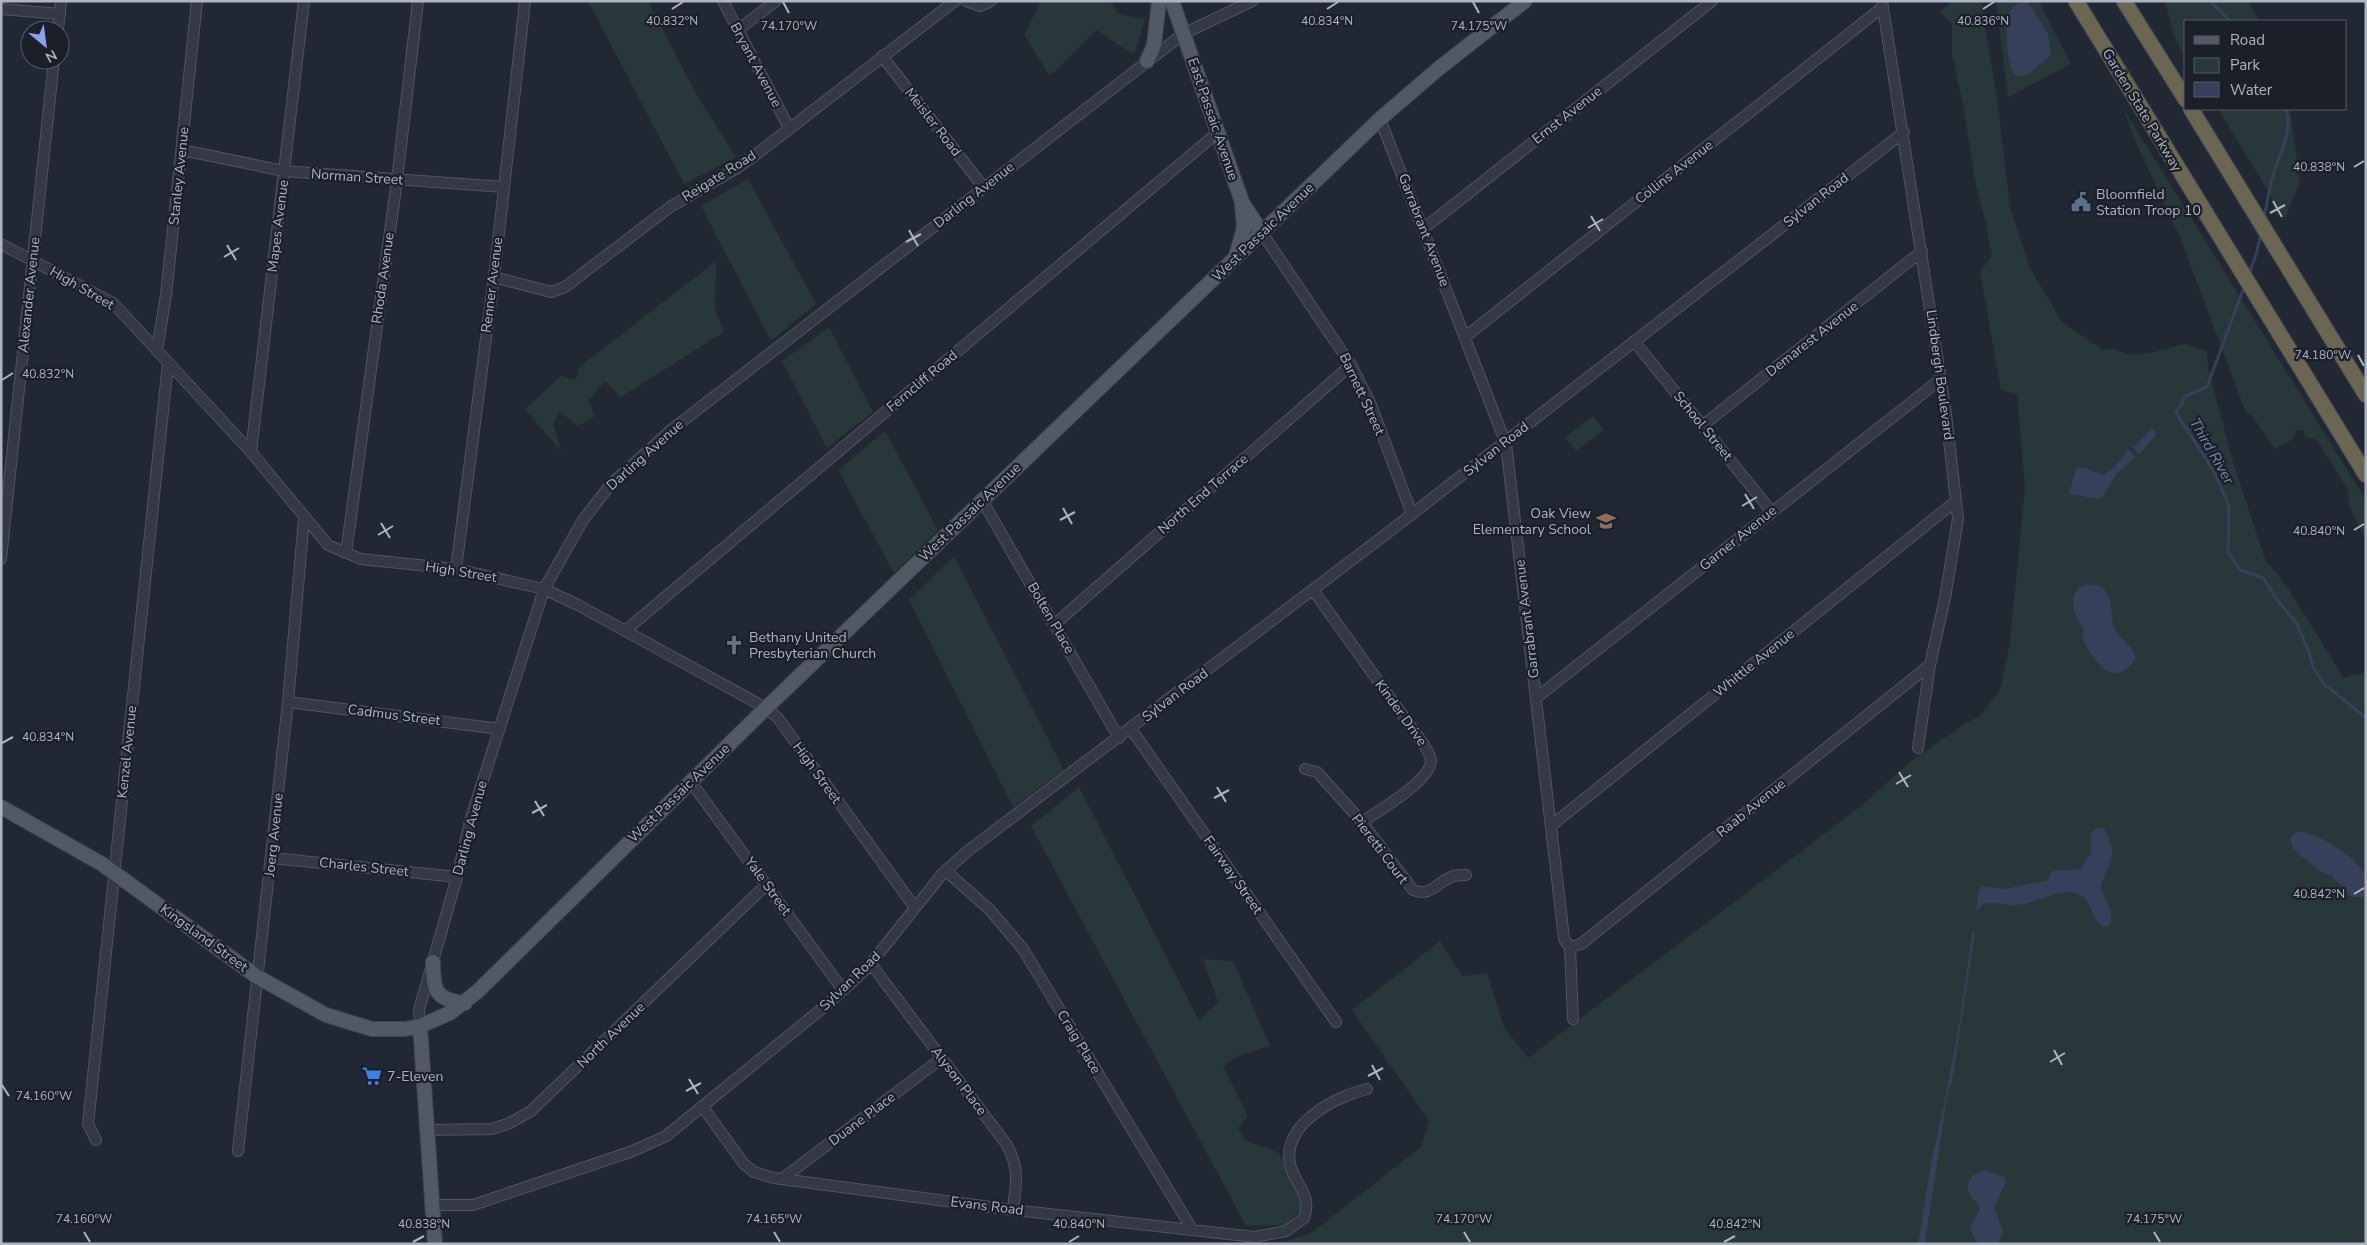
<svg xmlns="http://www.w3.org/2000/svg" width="2367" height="1245" font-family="'Nunito Sans',sans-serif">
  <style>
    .green { fill: #28373a }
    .water { fill: #37405a }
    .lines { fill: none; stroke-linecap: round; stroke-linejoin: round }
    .stream { stroke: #37405a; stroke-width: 3 }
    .minor-casing { stroke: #505460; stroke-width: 12 }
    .major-casing { stroke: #3f434f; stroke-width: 16 }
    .highway-casing { stroke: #404450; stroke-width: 17 }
    .minor { stroke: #353945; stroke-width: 10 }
    .major { stroke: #535865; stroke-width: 14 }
    .highway { stroke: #6b6553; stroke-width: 15 }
    .ticks { fill: none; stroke: #afb4c2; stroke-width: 2 }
    .labels { text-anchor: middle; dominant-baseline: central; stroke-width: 4.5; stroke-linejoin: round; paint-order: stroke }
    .street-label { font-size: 14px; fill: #afb4c2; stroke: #1b1f2a }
    .poi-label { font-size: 14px; fill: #afb4c2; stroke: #1b1f2a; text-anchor: start }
    .water-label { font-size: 15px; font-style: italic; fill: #7b86a8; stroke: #1b1f2a }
    .ticks-label { font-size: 12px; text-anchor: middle; fill: #afb4c2; stroke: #1b1f2a; stroke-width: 4.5; stroke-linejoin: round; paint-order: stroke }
  </style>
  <rect width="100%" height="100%" fill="#222734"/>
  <path class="green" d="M588,1H648L698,97L736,157L684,184Z
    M1041,1H1110L1118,14L1145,19L1134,55L1096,30L1050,76L1024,35Z
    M1955,1H1981L1997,98L2010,207L2029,266L2062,322L2103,350L2113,349L2131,355L2150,353L2184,344L2207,351L2208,367L2233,462L2265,559L2286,585L2344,678L2366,672V1244H1274L1310,1234L1421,1147L1429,1121L1352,1010L1440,941L1462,976L1487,973L1504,1027L1528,1058L1861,806L1911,761L1963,725L1981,715L2000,690L2010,643L2025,486L2017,394L2001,390L1980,272L1992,256L1986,224L1975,181L1963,105L1952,54V24L1939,11Z
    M1996,1H2039L2071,64L2008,97Z
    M2165,1H2248L2259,21H2186V58L2175,40Z
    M2123,108L2366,500V540L2349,506L2348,490L2317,440L2305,437L2303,430L2295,431V438L2275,449L2253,417L2245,410L2180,237L2138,147Z
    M2218,109H2290L2300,181L2285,219Z
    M748,179L816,304L771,341L701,206Z
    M716,261L715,309L724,332L621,397L605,381L589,400L594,417L578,426L560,412L553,423L561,451L525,409L561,376L574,380L579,374L577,369Z
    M829,327L873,412L827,448L782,361Z
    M1593,416L1604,430L1576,451L1565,437Z
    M885,431L938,530L894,573L838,470Z
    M954,556L1064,770L1013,807L909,600Z
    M1079,787L1199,1020L1218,1002L1203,959L1233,961L1270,1046L1240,1055L1223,1066L1248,1116L1238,1128L1245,1140L1279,1153L1303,1207L1285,1225L1246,1226L1031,826Z"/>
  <path class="water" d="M2020,1H2028L2048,34L2051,55L2027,75L2016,76C2005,65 2007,31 2006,15Z
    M2152,428L2157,434L2139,454L2131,445L2135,446Z
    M2128,450L2136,457L2117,473L2102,497L2098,499L2069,494L2076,469L2085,468L2103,475L2115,467Z
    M2096,585C2116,591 2108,614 2115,629C2120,639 2130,645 2135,654V660C2118,680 2107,676 2093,656C2090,651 2084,645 2083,639C2083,636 2084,634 2084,631C2083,626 2079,622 2077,618C2068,599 2074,583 2096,585Z
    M2096,828L2104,829C2120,851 2108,865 2101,885C2102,900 2116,910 2110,925L2104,927C2091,921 2093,903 2082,896C2064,884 2034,905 2015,905C2006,906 1993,901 1984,904C1980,906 1978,910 1976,911L1979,890L1982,886L2005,889L2049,880V874L2053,871L2081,869L2091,853V832Z
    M2296,832C2315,831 2359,857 2366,877C2367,882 2366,891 2366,897H2352L2332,876L2320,871L2301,856L2293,848L2290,838Z
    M1972,932L1975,933L1952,1082L1948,1091L1925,1242V1244H1918L1932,1159L1944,1105L1961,1014Z
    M1984,1170L2004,1177L2006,1181L1995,1207C1997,1223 2009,1229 1997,1244H1978L1970,1229L1980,1208C1978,1202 1973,1200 1970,1195C1963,1184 1973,1173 1984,1170Z"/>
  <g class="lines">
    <path class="stream" d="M2210,1L2230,21
      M2264,217C2267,204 2269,191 2272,178C2278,157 2294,130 2286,109
      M2249,275L2257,251L2261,233
      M2245,285L2207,387L2186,396L2176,413L2212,468L2229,506L2228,552L2240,570L2263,578L2278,601L2296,623L2308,649L2313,667L2324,684L2366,718"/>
    <defs>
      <path id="minor" d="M723,1L789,128
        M966,1L980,6L991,1
        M1882,1L1946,414L1958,519L1945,598L1930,665L1918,748
        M1,9L60,14
        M58,30L61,1
        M738,30L776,1
        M882,56L984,188
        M1380,119L1506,444L1564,938L1567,944L1570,947L1573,1019
        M182,150L284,171L504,187
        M1423,229L1712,1
        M1262,233L1351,365L1371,405L1412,514
        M1,244L113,303L251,452L328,545L361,559L456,569L544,589L578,605L766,708L778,718L915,908
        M494,277L551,292L565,287L670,207L737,168L758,153L955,1
        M1465,337L1883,7
        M1634,341L1771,511
        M157,350L166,295L197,1
        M1702,426L1922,251
        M251,452L304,1
        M982,500L1119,738
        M346,553L397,180L418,1
        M1,559L54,60
        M456,569L494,277L525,1
        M1313,590L1424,745C1427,750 1430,754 1431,760C1431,781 1378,811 1362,822
        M1055,624L1351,365
        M626,630L1217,133
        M1536,698L1941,379
        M288,702L500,729
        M1131,729L1336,1022
        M1305,769L1317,772L1362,822L1413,890C1432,898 1438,880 1454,876C1458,875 1462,875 1466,875
        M691,782L843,990
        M1552,825L1956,501
        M272,858L457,877
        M946,871L990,910L1023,949L1192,1229
        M1570,947L1581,944L1930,665
        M871,964L1007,1145C1020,1170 1016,1183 1013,1210
        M420,1026L419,1010L457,877L470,821L544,589L583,520L611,484L671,430L1183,34L1252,1
        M702,1106L744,1164L754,1172L774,1178L1013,1210L1255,1237L1286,1231L1304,1218C1313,1195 1294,1184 1290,1164C1282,1124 1336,1096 1367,1089
        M428,1130L492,1129L510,1123L531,1111L767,884
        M96,1140L88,1124L168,363
        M238,1151L288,702L304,518
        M782,1179L942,1058
        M433,1205H473L633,1151L666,1136L830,1002L868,967L943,873L969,850L1394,528L1904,132"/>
      <path id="major" d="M1172,1L1242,202L1262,233
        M1147,61L1154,45L1159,1
        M1236,256L1244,228L1242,203
        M1,807L102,864L256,976L326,1015L372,1029H405L420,1026L450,1013L478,991L766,708L1380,119L1438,69L1525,1
        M433,962C433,990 435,1000 465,1003
        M420,1026L435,1244"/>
      <path id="highway" d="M2076,1L2366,475
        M2124,1L2186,100
        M2191,109L2366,395"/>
    </defs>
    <use href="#minor" class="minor-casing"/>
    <use href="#major" class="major-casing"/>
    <use href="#highway" class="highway-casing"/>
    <use href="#minor" class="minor"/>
    <use href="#major" class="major"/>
    <use href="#highway" class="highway"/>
  </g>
  <path class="ticks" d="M783,2L789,13M1473,2L1479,13M672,9L683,2M1327,9L1338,2M1983,9L1994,2M2354,167L2364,161M2273,201L2282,217M2270,213L2285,205M1591,216L1600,231M1588,228L1603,219M909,230L918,246M906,242L921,234M227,245L236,260M224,257L239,248M2358,355L2364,366M2,380L13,373M1745,494L1754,509M1742,506L1757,497M1063,508L1072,524M1060,520L1075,512M381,523L390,538M2354,530L2364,524M378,535L393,526M2,743L13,737M1899,772L1908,787M1896,784L1911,775M1217,787L1226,802M1214,798L1229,790M535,801L544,816M532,813L547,805M2354,894L2364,888M2054,1050L2062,1065M2050,1062L2065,1053M1372,1065L1380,1080M1368,1076L1383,1068M689,1079L698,1094M2,1085L9,1096M686,1091L701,1083M84,1232L90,1242M774,1232L780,1242M1464,1232L1470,1242M2154,1232L2160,1242M413,1242L424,1236M1069,1242L1079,1236M1724,1242L1735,1236"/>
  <defs>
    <symbol id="civic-bare" viewBox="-9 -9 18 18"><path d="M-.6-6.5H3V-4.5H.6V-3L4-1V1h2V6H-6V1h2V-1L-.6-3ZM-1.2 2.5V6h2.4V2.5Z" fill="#5c6f8a" stroke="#1b1f2a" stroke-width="2.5" paint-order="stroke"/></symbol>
    <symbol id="school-bare" viewBox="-9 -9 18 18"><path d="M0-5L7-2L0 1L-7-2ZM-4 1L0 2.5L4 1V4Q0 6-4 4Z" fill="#8d6e63" stroke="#1b1f2a" stroke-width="2.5" paint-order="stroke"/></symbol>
    <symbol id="church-bare" viewBox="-9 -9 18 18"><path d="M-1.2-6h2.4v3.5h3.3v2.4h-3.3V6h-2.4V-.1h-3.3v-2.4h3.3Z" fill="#6b7280" stroke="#1b1f2a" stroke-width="2.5" paint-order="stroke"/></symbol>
    <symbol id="supermarket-bare" viewBox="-9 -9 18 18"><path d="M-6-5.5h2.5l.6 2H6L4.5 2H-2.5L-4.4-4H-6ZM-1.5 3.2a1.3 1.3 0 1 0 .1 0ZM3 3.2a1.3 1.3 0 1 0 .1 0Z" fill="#3f7fe0" stroke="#1b1f2a" stroke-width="2.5" paint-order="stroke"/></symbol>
  </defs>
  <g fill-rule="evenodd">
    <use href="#civic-bare" x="2067" y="188" width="28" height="28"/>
    <use href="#school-bare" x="1592" y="507" width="28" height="28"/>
    <use href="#church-bare" x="720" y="631" width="28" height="28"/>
    <use href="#supermarket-bare" x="358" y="1062" width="28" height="28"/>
  </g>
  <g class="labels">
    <g class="street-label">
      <text transform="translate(756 65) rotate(62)">Bryant Avenue</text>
      <text transform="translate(2142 110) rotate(59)">Garden State Parkway</text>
      <text transform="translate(1567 115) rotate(-38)">Ernst Avenue</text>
      <text transform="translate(1213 119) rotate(71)">East Passaic Avenue</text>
      <text transform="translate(933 122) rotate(52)">Meisler Road</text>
      <text transform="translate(1674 172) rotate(-38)">Collins Avenue</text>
      <text transform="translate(179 176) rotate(-84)">Stanley Avenue</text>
      <text transform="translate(719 176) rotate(-32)">Reigate Road</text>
      <text transform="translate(357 177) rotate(4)">Norman Street</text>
      <text transform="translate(974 195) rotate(-38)">Darling Avenue</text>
      <text transform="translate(1816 200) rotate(-38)">Sylvan Road</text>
      <text transform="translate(278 226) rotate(-83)">Mapes Avenue</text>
      <text transform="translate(1424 230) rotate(69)">Garrabrant Avenue</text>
      <text transform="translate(1263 232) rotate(-44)">West Passaic Avenue</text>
      <text transform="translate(383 278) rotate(-82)">Rhoda Avenue</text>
      <text transform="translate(492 285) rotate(-83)">Renner Avenue</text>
      <text transform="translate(82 288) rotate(30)">High Street</text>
      <text transform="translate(29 295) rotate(-84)">Alexander Avenue</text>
      <text transform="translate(1812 339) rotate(-38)">Demarest Avenue</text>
      <text transform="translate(1940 375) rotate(82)">Lindbergh Boulevard</text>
      <text transform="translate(922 381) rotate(-40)">Ferncliff Road</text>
      <text transform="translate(1362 394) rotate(65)">Barnett Street</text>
      <text transform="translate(1703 426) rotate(51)">School Street</text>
      <text transform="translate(1496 449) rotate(-38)">Sylvan Road</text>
      <text transform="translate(645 455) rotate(-42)">Darling Avenue</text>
      <text transform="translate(1203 494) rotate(-41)">North End Terrace</text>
      <text transform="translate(970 512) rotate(-44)">West Passaic Avenue</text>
      <text transform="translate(1738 538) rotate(-39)">Garner Avenue</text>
      <text transform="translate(461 572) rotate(9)">High Street</text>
      <text transform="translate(1051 618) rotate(60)">Bolten Place</text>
      <text transform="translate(1527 619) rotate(-97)">Garrabrant Avenue</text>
      <text transform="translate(1754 663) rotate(-39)">Whittle Avenue</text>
      <text transform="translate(1175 695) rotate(-37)">Sylvan Road</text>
      <text transform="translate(1401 713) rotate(54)">Kinder Drive</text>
      <text transform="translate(394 715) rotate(7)">Cadmus Street</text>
      <text transform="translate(127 752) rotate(-84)">Kenzel Avenue</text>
      <text transform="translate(817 773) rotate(54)">High Street</text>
      <text transform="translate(679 793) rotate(-44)">West Passaic Avenue</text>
      <text transform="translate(1751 808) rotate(-39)">Raab Avenue</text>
      <text transform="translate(470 828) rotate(-75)">Darling Avenue</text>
      <text transform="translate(274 835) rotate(-84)">Joerg Avenue</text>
      <text transform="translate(1380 849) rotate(53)">Pieretti Court</text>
      <text transform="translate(364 867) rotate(6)">Charles Street</text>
      <text transform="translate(1233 875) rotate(55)">Fairway Street</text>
      <text transform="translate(768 886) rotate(54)">Yale Street</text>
      <text transform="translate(204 938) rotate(36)">Kingsland Street</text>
      <text transform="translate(850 981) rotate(-44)">Sylvan Road</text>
      <text transform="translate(611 1035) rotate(-44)">North Avenue</text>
      <text transform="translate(1079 1042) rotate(59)">Craig Place</text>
      <text transform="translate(959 1081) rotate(53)">Alyson Place</text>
      <text transform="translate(862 1119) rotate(-37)">Duane Place</text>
      <text transform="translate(987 1206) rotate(7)">Evans Road</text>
    </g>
    <g class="poi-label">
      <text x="2096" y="194">Bloomfield<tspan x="2096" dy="16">Station Troop 10</tspan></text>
      <text x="1591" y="513" text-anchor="end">Oak View<tspan x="1591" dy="16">Elementary School</tspan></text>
      <text x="749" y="637">Bethany United<tspan x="749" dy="16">Presbyterian Church</tspan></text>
      <text x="387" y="1076">7-Eleven</text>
    </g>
    <g class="water-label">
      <text transform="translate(2212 451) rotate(60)">Third River</text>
    </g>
  </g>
  <g class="ticks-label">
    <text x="672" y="25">40.832°N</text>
    <text x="1327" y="25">40.834°N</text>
    <text x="1983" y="25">40.836°N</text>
    <text x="789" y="30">74.170°W</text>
    <text x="1479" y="30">74.175°W</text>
    <text x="2319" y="171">40.838°N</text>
    <text x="2323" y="359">74.180°W</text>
    <text x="48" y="378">40.832°N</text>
    <text x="2319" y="535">40.840°N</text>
    <text x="48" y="741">40.834°N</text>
    <text x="2319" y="898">40.842°N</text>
    <text x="44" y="1100">74.160°W</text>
    <text x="84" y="1223">74.160°W</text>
    <text x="774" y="1223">74.165°W</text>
    <text x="1464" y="1223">74.170°W</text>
    <text x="2154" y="1223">74.175°W</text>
    <text x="424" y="1228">40.838°N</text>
    <text x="1079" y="1228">40.840°N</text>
    <text x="1735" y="1228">40.842°N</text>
  </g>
  <rect width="2367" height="1245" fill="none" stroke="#afb4c2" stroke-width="5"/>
  <rect x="2184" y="20" width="162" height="90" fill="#1b1f2a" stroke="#565b67"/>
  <rect x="2194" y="36" width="25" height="8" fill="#535865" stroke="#565b67"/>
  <text x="2230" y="45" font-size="15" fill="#afb4c2">Road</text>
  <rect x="2194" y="58" width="25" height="15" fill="#28373a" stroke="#565b67"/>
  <text x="2230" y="70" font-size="15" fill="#afb4c2">Park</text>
  <rect x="2194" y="82" width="25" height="15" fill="#37405a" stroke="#565b67"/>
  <text x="2230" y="95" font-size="15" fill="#afb4c2">Water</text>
  <g transform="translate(45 45) rotate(151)"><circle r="24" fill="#1b1f2a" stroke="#565b67"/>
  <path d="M0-4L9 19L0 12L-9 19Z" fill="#8ba1ec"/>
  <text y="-8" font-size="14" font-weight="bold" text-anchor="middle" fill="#afb4c2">N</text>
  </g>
</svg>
